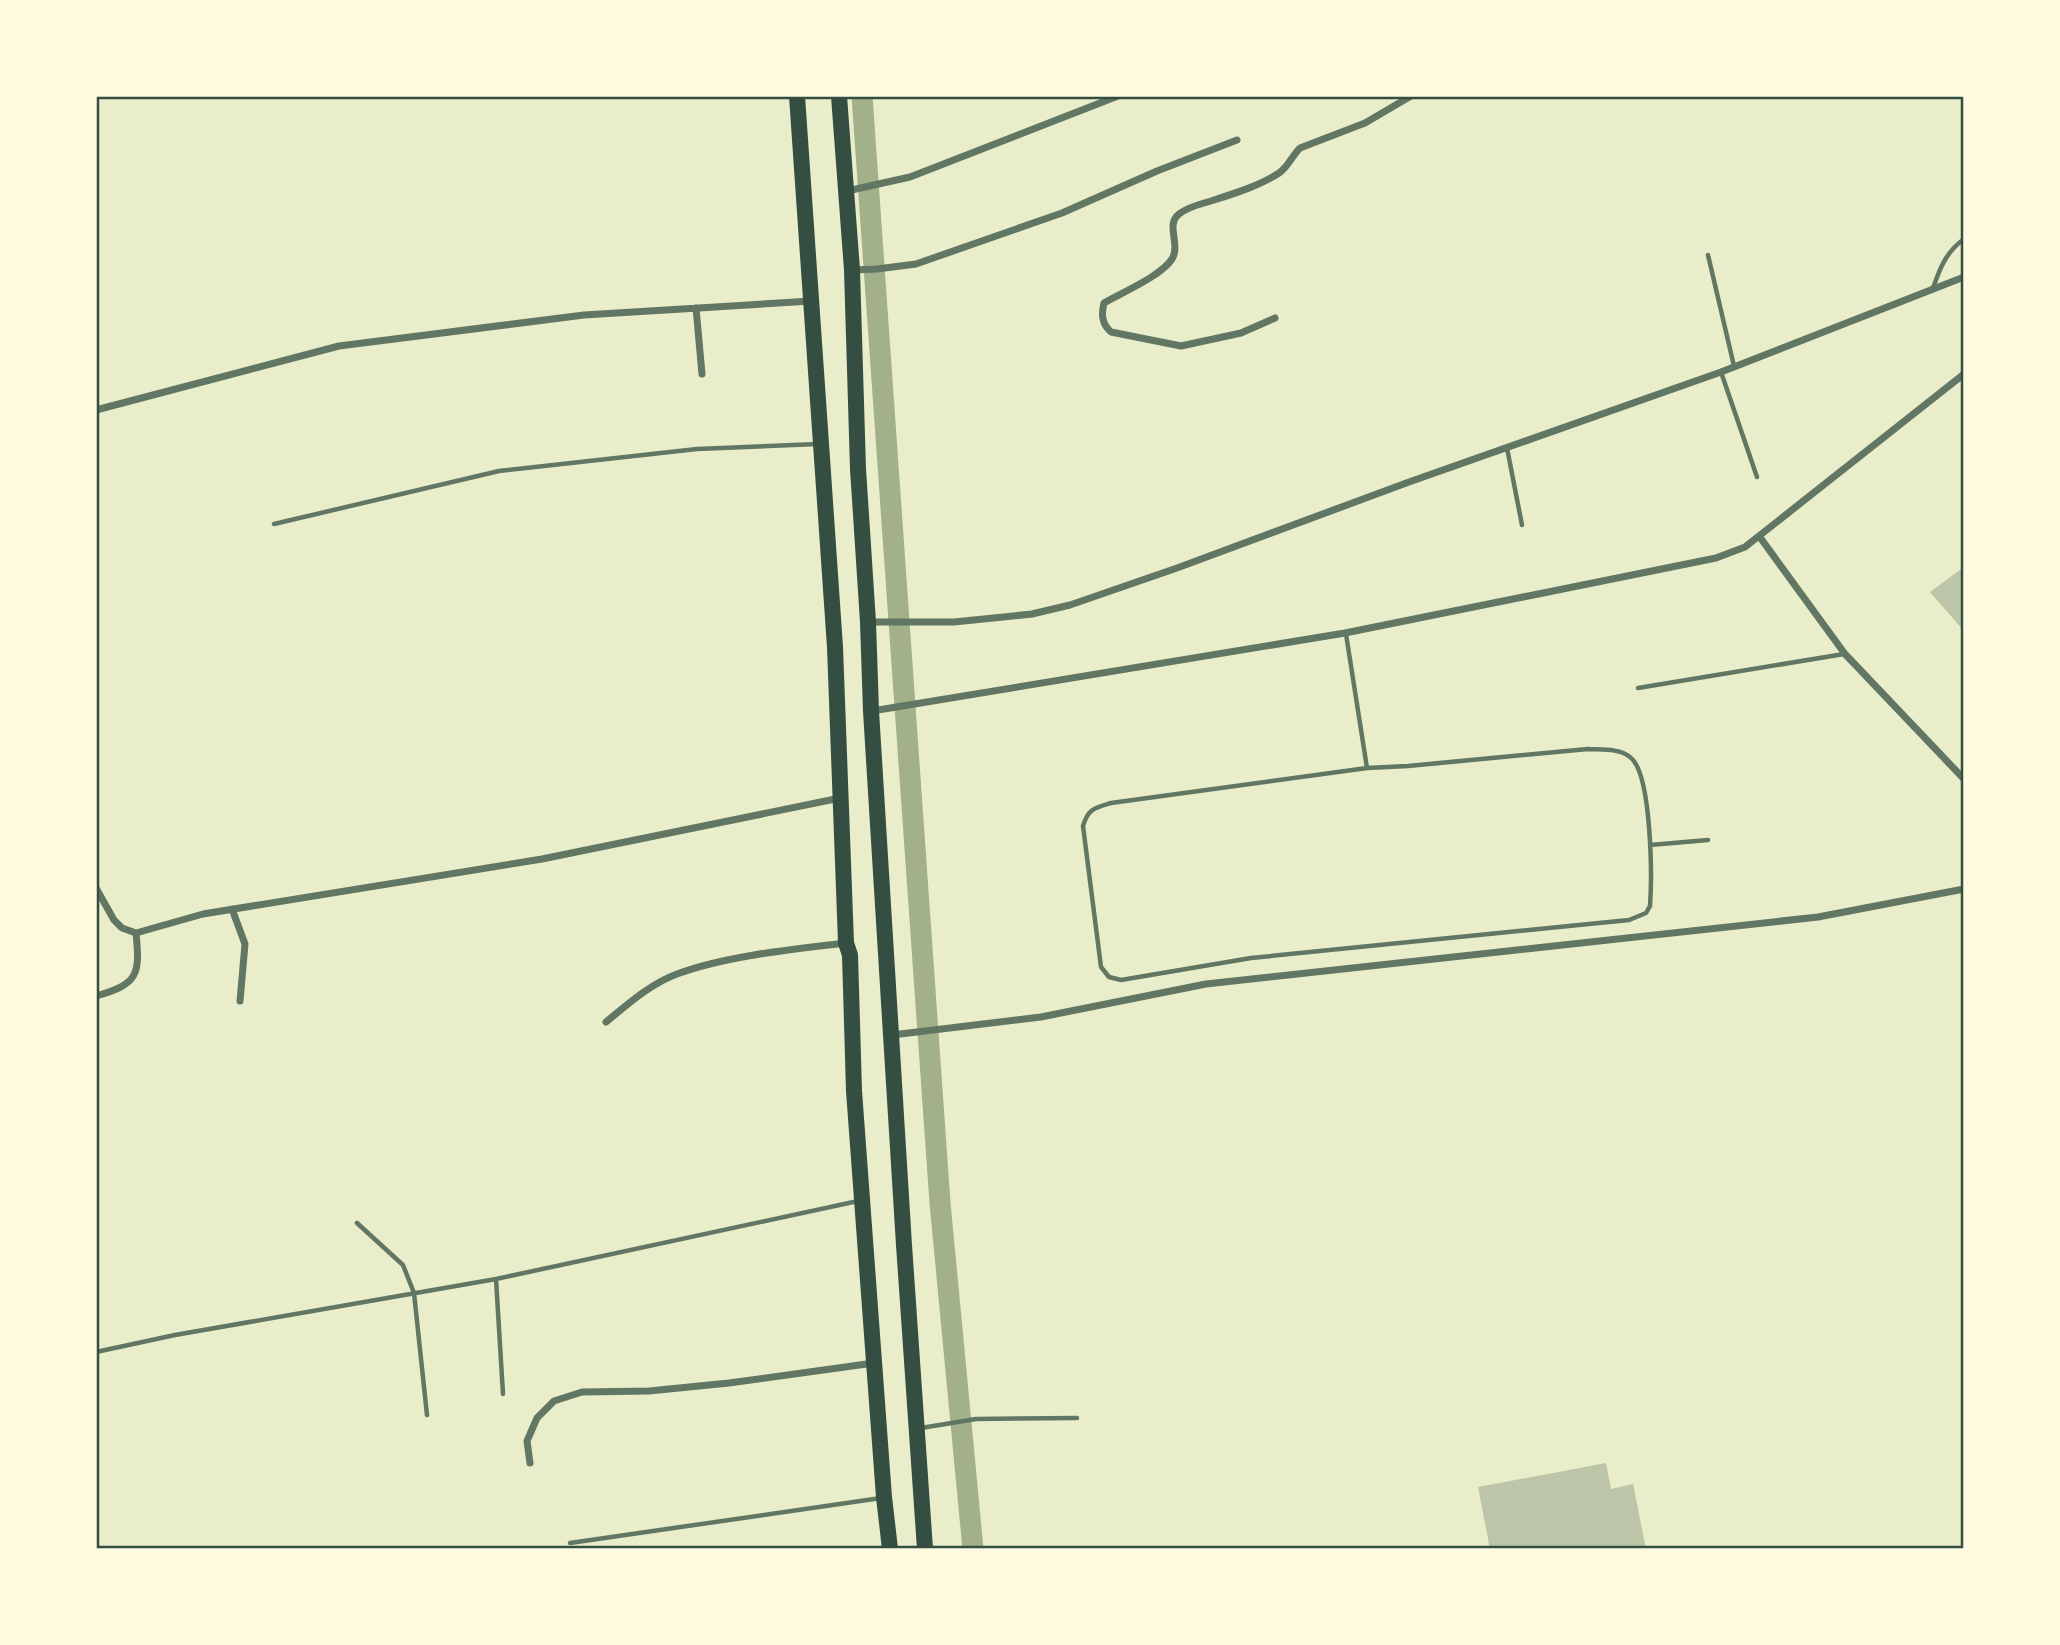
<svg xmlns="http://www.w3.org/2000/svg" width="2060" height="1645" font-family="Quicksand,sans-serif">
  <style>
    .lines { fill: none; stroke-linecap: round; stroke-linejoin: round }
    .canal { stroke: #a3b18a; stroke-width: 21 }
    .building { fill: #bcc5a7 }
    .service { stroke: #617663; stroke-width: 4.5 }
    .minor { stroke: #617663; stroke-width: 7 }
    .primary { stroke: #344e41; stroke-width: 16 }
    .neatline { fill: none; stroke: #344e41; stroke-width: 2.5 }
  </style>
  <rect width="100%" height="100%" fill="#e9edc9"/>
  <g class="lines">
    <path class="canal" d="M862,96L940,1203L973,1549"/>
  </g>
  <path class="building" d="M1964,567V631L1930,592Z
    M1606,1463L1611,1489L1633,1484L1646,1549H1490L1478,1487Z"/>
  <g class="lines">
    <path class="service" d="M1708,255L1734,366
      M1933,288C1940,268 1946,252 1964,239
      M1721,372L1757,477
      M1507,448L1522,525
      M274,524L499,471L697,449L818,444
      M1346,634L1367,768L1408,766L1588,749C1601,750 1619,748 1630,757C1652,773 1652,878 1650,906L1646,913L1629,920L1251,958L1121,980L1109,977L1101,967L1083,826C1088,809 1094,808 1111,803L1367,768
      M1638,688L1844,654
      M1650,845L1708,840
      M357,1223L403,1265L414,1293L427,1415
      M496,1279L503,1394
      M96,1352L175,1335L496,1279L858,1201
      M921,1428L976,1419L1077,1418
      M570,1543L881,1498"/>
    <path class="minor" d="M847,191L910,177L1118,96
      M853,270L877,269L916,264L1062,213L1157,171L1237,140
      M696,308L702,374
      M1275,318L1241,333L1181,346L1111,332C1102,324 1101,315 1104,303C1123,292 1161,276 1172,259C1181,244 1165,225 1179,214C1189,206 1202,204 1214,200C1236,193 1261,185 1279,173C1288,167 1292,156 1300,148L1365,123L1411,96
      M96,410L339,346L584,315L811,301
      M1759,536L1845,654L1964,779
      M869,622H954L1032,614L1070,605L1177,568L1409,482L1721,372L1964,277
      M872,711L1345,633L1716,558L1745,547L1964,374
      M96,888L114,920L122,928L136,933L203,914L542,859L840,798
      M232,909L245,944L240,1001
      M96,996C139,984 140,974 136,933
      M606,1022C628,1004 650,984 677,974C725,956 794,949 846,943
      M892,1035L1041,1017L1206,984L1818,917L1964,889
      M530,1463L527,1441L537,1418L554,1401L582,1392L649,1391L729,1383L874,1363"/>
    <path class="primary" d="M797,96L835,647L846,943L850,955L854,1091L884,1497L890,1549
      M839,96L852,270L858,469L868,622L871,711L904,1245L925,1549"/>
  </g>
  <rect width="2060" height="1645" fill="none" stroke="#fefae0" stroke-width="196"/>
  <rect x="98" y="98" width="1864" height="1449" class="neatline"/>
</svg>
